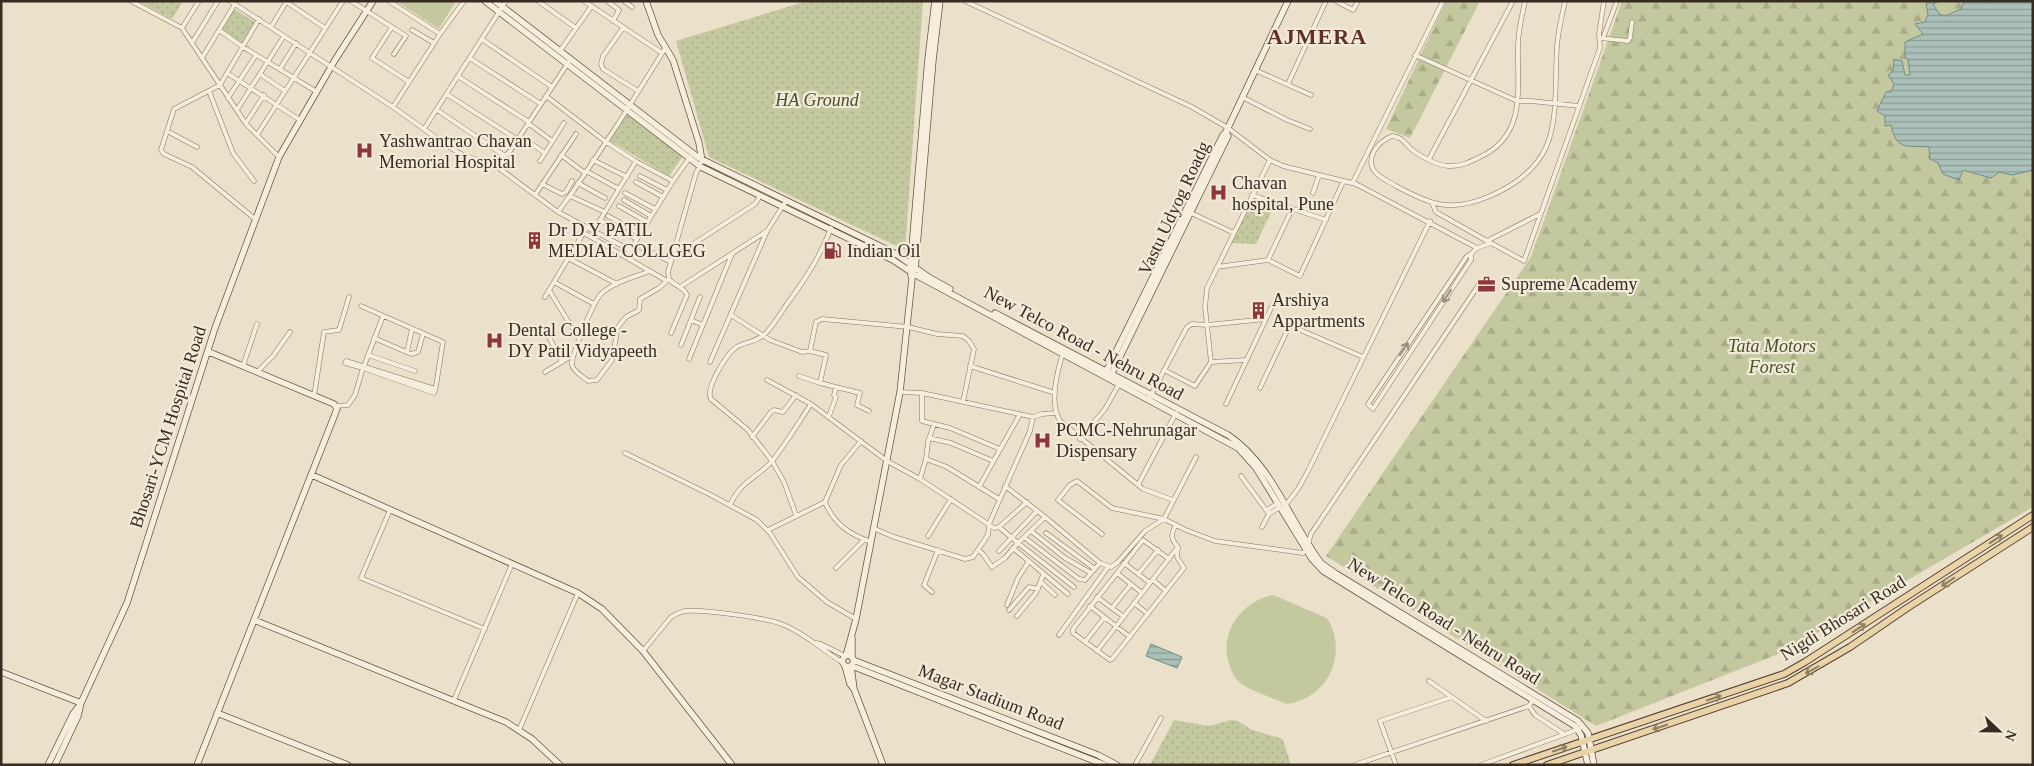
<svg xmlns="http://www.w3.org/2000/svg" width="2034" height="766" font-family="Georgia,serif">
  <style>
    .grass { fill: #c4c89f }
    .forest { fill: url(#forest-firs) }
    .park { fill: url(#park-dots) }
    .water { fill: url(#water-rules); stroke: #718e86 }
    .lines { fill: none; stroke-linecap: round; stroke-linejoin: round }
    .street-casing { stroke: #867360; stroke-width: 5 }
    .secondary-casing { stroke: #685443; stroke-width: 7 }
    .primary-casing { stroke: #544233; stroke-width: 8 }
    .street { stroke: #f6eedd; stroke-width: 4 }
    .secondary { stroke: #f6eedd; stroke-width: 5.5 }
    .primary { stroke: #e9d3a7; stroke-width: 6 }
    .oneway { stroke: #978d80 }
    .oneway2 { stroke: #908064 }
    .labels { text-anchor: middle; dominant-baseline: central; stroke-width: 4.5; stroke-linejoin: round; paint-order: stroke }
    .park-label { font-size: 18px; font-style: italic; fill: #49522b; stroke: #f3ebd9 }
    .poi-label { font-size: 18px; fill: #382c22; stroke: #f3ebd9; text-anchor: start }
    .street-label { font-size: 18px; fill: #382c22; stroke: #f3ebd9 }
    .district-label { font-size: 22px; font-weight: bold; letter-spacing: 1px; fill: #603026; stroke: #f3ebd9 }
  </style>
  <defs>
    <pattern id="forest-firs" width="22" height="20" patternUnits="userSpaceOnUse" patternTransform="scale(1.25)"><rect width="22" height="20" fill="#c4c89f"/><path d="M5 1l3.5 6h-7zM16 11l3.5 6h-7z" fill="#a9ac89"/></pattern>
    <pattern id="park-dots" width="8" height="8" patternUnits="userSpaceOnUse" patternTransform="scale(1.25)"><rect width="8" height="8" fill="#c4c89f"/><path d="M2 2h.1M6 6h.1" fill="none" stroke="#a9ac89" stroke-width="1.8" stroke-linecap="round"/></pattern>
    <pattern id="water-rules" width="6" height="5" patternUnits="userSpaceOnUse" patternTransform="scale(1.25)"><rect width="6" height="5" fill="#aac0b9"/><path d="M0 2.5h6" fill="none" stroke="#8b9c96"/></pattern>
  </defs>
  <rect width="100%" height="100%" fill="#ebe0ca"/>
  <path class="grass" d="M396,1H456L439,29Z
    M1273,595L1327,618C1349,654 1328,698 1287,704C1276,699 1245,689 1238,681C1233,676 1230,667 1228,660C1221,629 1243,601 1273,595Z"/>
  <path class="forest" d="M1446,1H1480L1410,138L1386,129Z
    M1622,1H2033V507L1786,651L1596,726L1326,556L1531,257Z"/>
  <path class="park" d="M138,1H183L172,19Z
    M807,1H923L905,250L709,157L676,41Z
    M234,9L255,22L242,43L221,30Z
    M627,112L683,156L669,176L610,141Z
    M1252,197L1274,206L1256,244L1230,243Z
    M1174,720L1209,726L1231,720L1238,721L1252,730L1280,738L1283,740L1291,765H1150Z"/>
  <path class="water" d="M1930,1H1940L1933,4L1939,14L1945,16L1961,9L1964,1H1988L1990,3L1994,1H2033V170L2012,175L1999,172L1991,178L1963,170L1959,180L1943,174L1938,163L1930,159L1929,147C1909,145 1896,152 1891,125L1885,126V116L1877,111L1886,92H1891L1894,84L1888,75L1893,71L1894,59L1902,61L1905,75H1910L1908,60L1905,57V42L1923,34L1915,24L1925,22L1928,14L1926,4Z
    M1151,644L1182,657L1177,668L1146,656Z"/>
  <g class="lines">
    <defs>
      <path id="street" d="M131,1L182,28L246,124L279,157
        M230,1L393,107L449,147L463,155L496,166L558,212L630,250
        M285,1L325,28
        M351,1L406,36L394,54
        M389,1L440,34
        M538,1L576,28
        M584,1L662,53
        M607,1L619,10L613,21
        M624,1L632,7
        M965,1L1192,107L1228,128L1270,160L1283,166L1356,184L1477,248
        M1336,1L1353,10L1358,1
        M1525,1C1522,16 1518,31 1518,46C1517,89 1527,135 1480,157C1470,162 1460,167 1448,166C1436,165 1419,156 1410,148C1404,142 1402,137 1392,136C1377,142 1363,160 1377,174C1382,179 1390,182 1396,186C1431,205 1451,213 1490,196C1566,163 1553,115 1557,46C1558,31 1562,16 1565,1
        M271,27L287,1
        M392,27L372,58L409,82
        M182,28L199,1
        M623,28L603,56L601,64L603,69L638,91
        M219,30L243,47L317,92
        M412,30L434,43
        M1600,38L1628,41L1630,38L1632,22
        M1603,38L1617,1
        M483,40L552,87
        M192,43L218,1
        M560,51L591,7
        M1415,55L1517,101H1531L1579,106
        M202,58L235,4
        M471,59L541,104
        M280,69L296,43
        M1255,70L1311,95
        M227,73L300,120
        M260,74L285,91
        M459,77L529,122
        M1288,84L1326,1
        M209,91L233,153L254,181
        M448,95L518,140
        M546,96L606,142L637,162L673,181
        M1242,97L1287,120L1310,129
        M228,98L256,55
        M393,107L440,34L464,1
        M237,110L284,36
        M437,110L505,156
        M246,123L264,95
        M528,123L552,141
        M424,129L506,1
        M167,131L197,147
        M257,135L343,1
        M520,136L545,153
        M561,155L585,173
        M1429,159L1513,1
        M593,160L627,177
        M540,161L564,123
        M496,166L510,151L570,60
        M586,171L619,189
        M640,176L667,190
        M636,182L663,197
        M1353,182L1443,1
        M578,183L605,198
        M542,184L562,194L566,192L572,181
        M625,193L655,209
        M1313,193L1319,175
        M535,195L576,134
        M1252,195L1326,220
        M570,196L605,212
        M624,200L651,216
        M1432,203L1436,212L1487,241L1540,214
        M619,206L647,222
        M558,212L574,190L618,124L666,47
        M1191,213L1234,233
        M608,216L640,234
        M255,219L192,167L164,154L161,150L174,109L220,85L259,19
        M600,220L637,239
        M594,230L636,161
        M584,233L667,281
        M634,244L671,262
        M1471,254V260L1373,409L1368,404L1467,256L1471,254L1477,248L1491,243L1524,261L1600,48L1599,34L1604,1
        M626,257L673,181L690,157
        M673,257L755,204L760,196
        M568,258L617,284
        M1268,260L1292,209
        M1217,267L1268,260L1300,276L1343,182
        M650,271C635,277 613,282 601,294C594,301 571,355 572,365C573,371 583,377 588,381L597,380L612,360L618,327L626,317L639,310L640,299L659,288L669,279
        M669,279L668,272L696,173L700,166
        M669,279C674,286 683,286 687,295L671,333
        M554,282L594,304
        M680,287L767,231
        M549,290L579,339
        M545,297L587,227
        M731,315L770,340L802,352L810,351L826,355L820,383L860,393L857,405L869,411
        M691,320L703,325
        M548,335L562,362
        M374,338L411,354L418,352L423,334
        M681,345L700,297
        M810,351L816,322L822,319L908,327L937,334L963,336L969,341L974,349L963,402
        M407,352L412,329
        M1063,352C1057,373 1049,402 1060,421L1143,489L1173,500
        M368,355L415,371
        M689,359L732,254
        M346,361L435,389
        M710,362L767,231L786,201
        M1211,362L1247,360
        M345,363L363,368
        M243,366L257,324
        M364,366L383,316
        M970,366L1055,393
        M1164,370L1195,386L1211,362L1205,307L1207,288L1270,160
        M257,372L273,356L290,332
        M545,372L573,355
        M799,376L820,383
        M767,380L811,404L887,461L920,479L994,528L999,527L1027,502
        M1260,388L1288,329L1291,326L1363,357
        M900,392L922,393L1033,417L1042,414L1055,413
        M922,393V421L950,428L1000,449
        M314,396L324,332L339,330L349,297
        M1149,399L1187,327L1192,324L1207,325L1266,319
        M1226,404L1272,306
        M336,406L348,405L355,395L363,368L434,393L436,386L443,342L361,306
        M829,416L836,397L834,395L836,387
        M752,437L771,412L774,410L783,412L796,395
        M929,438L951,443L993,461
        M1080,439L1105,409L1119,384
        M625,453L709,494L757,520L770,533L798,577L827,602L856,619
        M926,459L928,442L934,424
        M1241,476L1269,514
        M920,479L926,459L947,467L999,499
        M1138,485L1176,413
        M1005,486L1045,517
        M979,487L1020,414
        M825,502L841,465L861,441
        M825,502C834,524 849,534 871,542
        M730,505C741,480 759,477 773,460C787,442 799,422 811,404
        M1285,506L1298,489L1308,471L1430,221
        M390,510L361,578L485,629
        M1267,510L1278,503
        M796,515L784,482L772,461L748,430L711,399C705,389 725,357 734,349C742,341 756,344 767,332C775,323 781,313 787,304C806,278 820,257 831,228
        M999,527L1018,543L1045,517L1100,563L1111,567L1118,562L1145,531L1164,519L1196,457
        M1262,527L1269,514L1280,507
        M873,528L894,537L965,559L973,557L988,535L989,524L1030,431L1033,417
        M768,530L825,502
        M1031,531L1065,558L1091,573
        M1046,533L1095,569
        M1102,534L1058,500L1070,485L1077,481L1112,508L1164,519L1186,530L1215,541L1303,553L1306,550L1311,534L1480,283
        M928,536L951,499
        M1025,538L1079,579L1085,580L1100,563
        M1013,548L1068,594
        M978,550L983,554L992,567L1005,558L1018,543L1074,587
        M999,551L1037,511
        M1169,559L1143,540L1073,629V633L1110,660L1112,659L1184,568L1177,557L1178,547
        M1124,563L1150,583
        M836,568L864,540
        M1117,573L1142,593
        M1138,574L1158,550
        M1153,580L1166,591
        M1041,582L1055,595
        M932,592L924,585L938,550
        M1097,597L1124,617
        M1134,603L1148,614
        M1007,605L1018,578L1029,561
        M1090,606L1130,637
        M1112,608L1131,584
        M1009,610L1029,587L1038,589
        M1017,616L1036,593L1043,575
        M1059,635L1108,567
        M1085,642L1104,618
        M816,643L821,644L845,656
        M643,651L671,617C676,614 680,612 685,611C703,609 768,618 784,625C806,634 822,650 842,662
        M1097,651L1178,547C1171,539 1170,535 1176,525
        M1429,681L1486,721
        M454,700L512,564
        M1529,706L1535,715L1564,734
        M519,730L578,593
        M1135,765L1161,718
        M1354,765L1529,706L1533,700
        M1396,765L1380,721L1452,697
        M1481,765L1579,729"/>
      <path id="secondary" d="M485,1L701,167L893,260L914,274L1238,448L1256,468L1312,559L1323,571L1575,726L1581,735L1588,765
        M495,1L699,158L896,254L930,278L950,289
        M646,1L658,35L673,60L699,143L702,161
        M915,270L933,60L940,1
        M995,313L1228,435C1273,465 1289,521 1321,563L1335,573L1578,721L1588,733L1594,765
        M1105,374L1223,135L1226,132L1288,1
        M1111,375L1228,136L1226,132
        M312,475L578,593L602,609L643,651L732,765
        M254,620L506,722L532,739L560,765
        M842.5 661a5.5 5.5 0 1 1 11 0a5.5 5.5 0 1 1-11 0Z
        M846,656L856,619L900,392L912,279L910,271L928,59L935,1
        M852,657V638
        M853,660L1098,755L1117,765
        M845,666L850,684L854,689L883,765
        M851,666L854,689
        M852,666L1105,765
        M1,672L81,703
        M217,713L348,765
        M48,765L73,714L80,705
        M55,765L78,716L81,703L127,603L215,328L279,157L335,60L373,1
        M197,765L337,409L334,404L209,352"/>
      <path id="primary" d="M1513,765L1784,674L1805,662L2033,515
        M1547,765L1788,683L1850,647L1907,608L2033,527"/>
    </defs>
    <use href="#street" class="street-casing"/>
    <use href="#secondary" class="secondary-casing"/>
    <use href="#primary" class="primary-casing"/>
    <use href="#street" class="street"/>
    <use href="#secondary" class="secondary"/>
    <use href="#primary" class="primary"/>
  </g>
  <defs><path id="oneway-shaft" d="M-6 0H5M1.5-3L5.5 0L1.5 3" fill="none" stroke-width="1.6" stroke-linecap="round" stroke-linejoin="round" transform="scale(1.25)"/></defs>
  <g class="oneway">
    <use href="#oneway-shaft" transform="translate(1447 296) rotate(123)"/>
    <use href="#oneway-shaft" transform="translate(1404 349) rotate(-56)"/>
  </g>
  <g class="oneway2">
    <use href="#oneway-shaft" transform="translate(1996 539) rotate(-33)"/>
    <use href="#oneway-shaft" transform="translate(1948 582) rotate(147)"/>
    <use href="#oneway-shaft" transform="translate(1859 628) rotate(-33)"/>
    <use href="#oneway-shaft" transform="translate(1812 670) rotate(150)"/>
    <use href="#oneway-shaft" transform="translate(1714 698) rotate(-19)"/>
    <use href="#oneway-shaft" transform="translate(1660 727) rotate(162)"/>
    <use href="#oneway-shaft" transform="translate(1560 749) rotate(-19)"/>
  </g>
  <defs>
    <symbol id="hospital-bare" viewBox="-9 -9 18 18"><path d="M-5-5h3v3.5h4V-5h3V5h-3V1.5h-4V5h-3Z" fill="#8f3639" stroke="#f3ebd9" stroke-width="2.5" paint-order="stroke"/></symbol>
    <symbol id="building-bare" viewBox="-9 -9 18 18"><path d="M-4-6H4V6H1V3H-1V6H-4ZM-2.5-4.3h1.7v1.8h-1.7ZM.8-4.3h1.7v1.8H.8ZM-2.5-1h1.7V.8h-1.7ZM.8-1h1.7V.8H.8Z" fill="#8f3639" stroke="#f3ebd9" stroke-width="2.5" paint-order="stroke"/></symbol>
    <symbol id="fuel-bare" viewBox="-9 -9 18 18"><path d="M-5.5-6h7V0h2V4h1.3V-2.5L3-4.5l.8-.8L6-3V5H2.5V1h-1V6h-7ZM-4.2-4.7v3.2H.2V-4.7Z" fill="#8f3639" stroke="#f3ebd9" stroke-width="2.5" paint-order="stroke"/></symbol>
    <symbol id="office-bare" viewBox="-9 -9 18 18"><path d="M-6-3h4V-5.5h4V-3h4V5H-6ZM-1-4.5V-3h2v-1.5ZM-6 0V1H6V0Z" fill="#8f3639" stroke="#f3ebd9" stroke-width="2.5" paint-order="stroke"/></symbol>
  </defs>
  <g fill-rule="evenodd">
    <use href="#hospital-bare" x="352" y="138" width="25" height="25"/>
    <use href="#hospital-bare" x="1206" y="180" width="25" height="25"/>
    <use href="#building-bare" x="522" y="228" width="25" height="25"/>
    <use href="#fuel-bare" x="820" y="238" width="25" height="25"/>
    <use href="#office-bare" x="1474" y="272" width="25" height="25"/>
    <use href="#building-bare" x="1246" y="298" width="25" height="25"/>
    <use href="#hospital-bare" x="482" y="328" width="25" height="25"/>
    <use href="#hospital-bare" x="1030" y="428" width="25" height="25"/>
  </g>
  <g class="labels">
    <g class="park-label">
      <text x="817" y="100">HA Ground</text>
      <text x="1772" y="346">Tata Motors<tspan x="1772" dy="21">Forest</tspan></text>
    </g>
    <g class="poi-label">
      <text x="379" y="141">Yashwantrao Chavan<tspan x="379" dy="21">Memorial Hospital</tspan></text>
      <text x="1232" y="183">Chavan<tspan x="1232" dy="21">hospital, Pune</tspan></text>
      <text x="548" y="230">Dr D Y PATIL<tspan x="548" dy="21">MEDIAL COLLGEG</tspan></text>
      <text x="847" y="251">Indian Oil</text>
      <text x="1501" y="284">Supreme Academy</text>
      <text x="1272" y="300">Arshiya<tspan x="1272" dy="21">Appartments</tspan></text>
      <text x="508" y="330">Dental College -<tspan x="508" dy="21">DY Patil Vidyapeeth</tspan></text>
      <text x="1056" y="430">PCMC-Nehrunagar<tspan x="1056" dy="21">Dispensary</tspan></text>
    </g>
    <g class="street-label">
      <text transform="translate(1174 208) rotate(-65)">Vastu Udyog Roadg</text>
      <text transform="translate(1084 343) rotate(28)">New Telco Road - Nehru Road</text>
      <text transform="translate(168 427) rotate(-72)">Bhosari-YCM Hospital Road</text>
      <text transform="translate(1843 618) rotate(-32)">Nigdi Bhosari Road</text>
      <text transform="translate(1444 621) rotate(32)">New Telco Road - Nehru Road</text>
      <text transform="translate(991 697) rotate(21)">Magar Stadium Road</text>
    </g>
    <g class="district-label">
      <text x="1317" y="36">AJMERA</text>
    </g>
  </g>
  <rect width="2034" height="766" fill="none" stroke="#382c22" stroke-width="5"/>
  <g transform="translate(1999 731) rotate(112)" stroke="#f3ebd9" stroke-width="4" paint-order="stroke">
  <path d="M0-4L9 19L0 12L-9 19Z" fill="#382c22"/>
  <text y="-8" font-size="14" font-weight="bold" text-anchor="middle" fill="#382c22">N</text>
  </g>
</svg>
